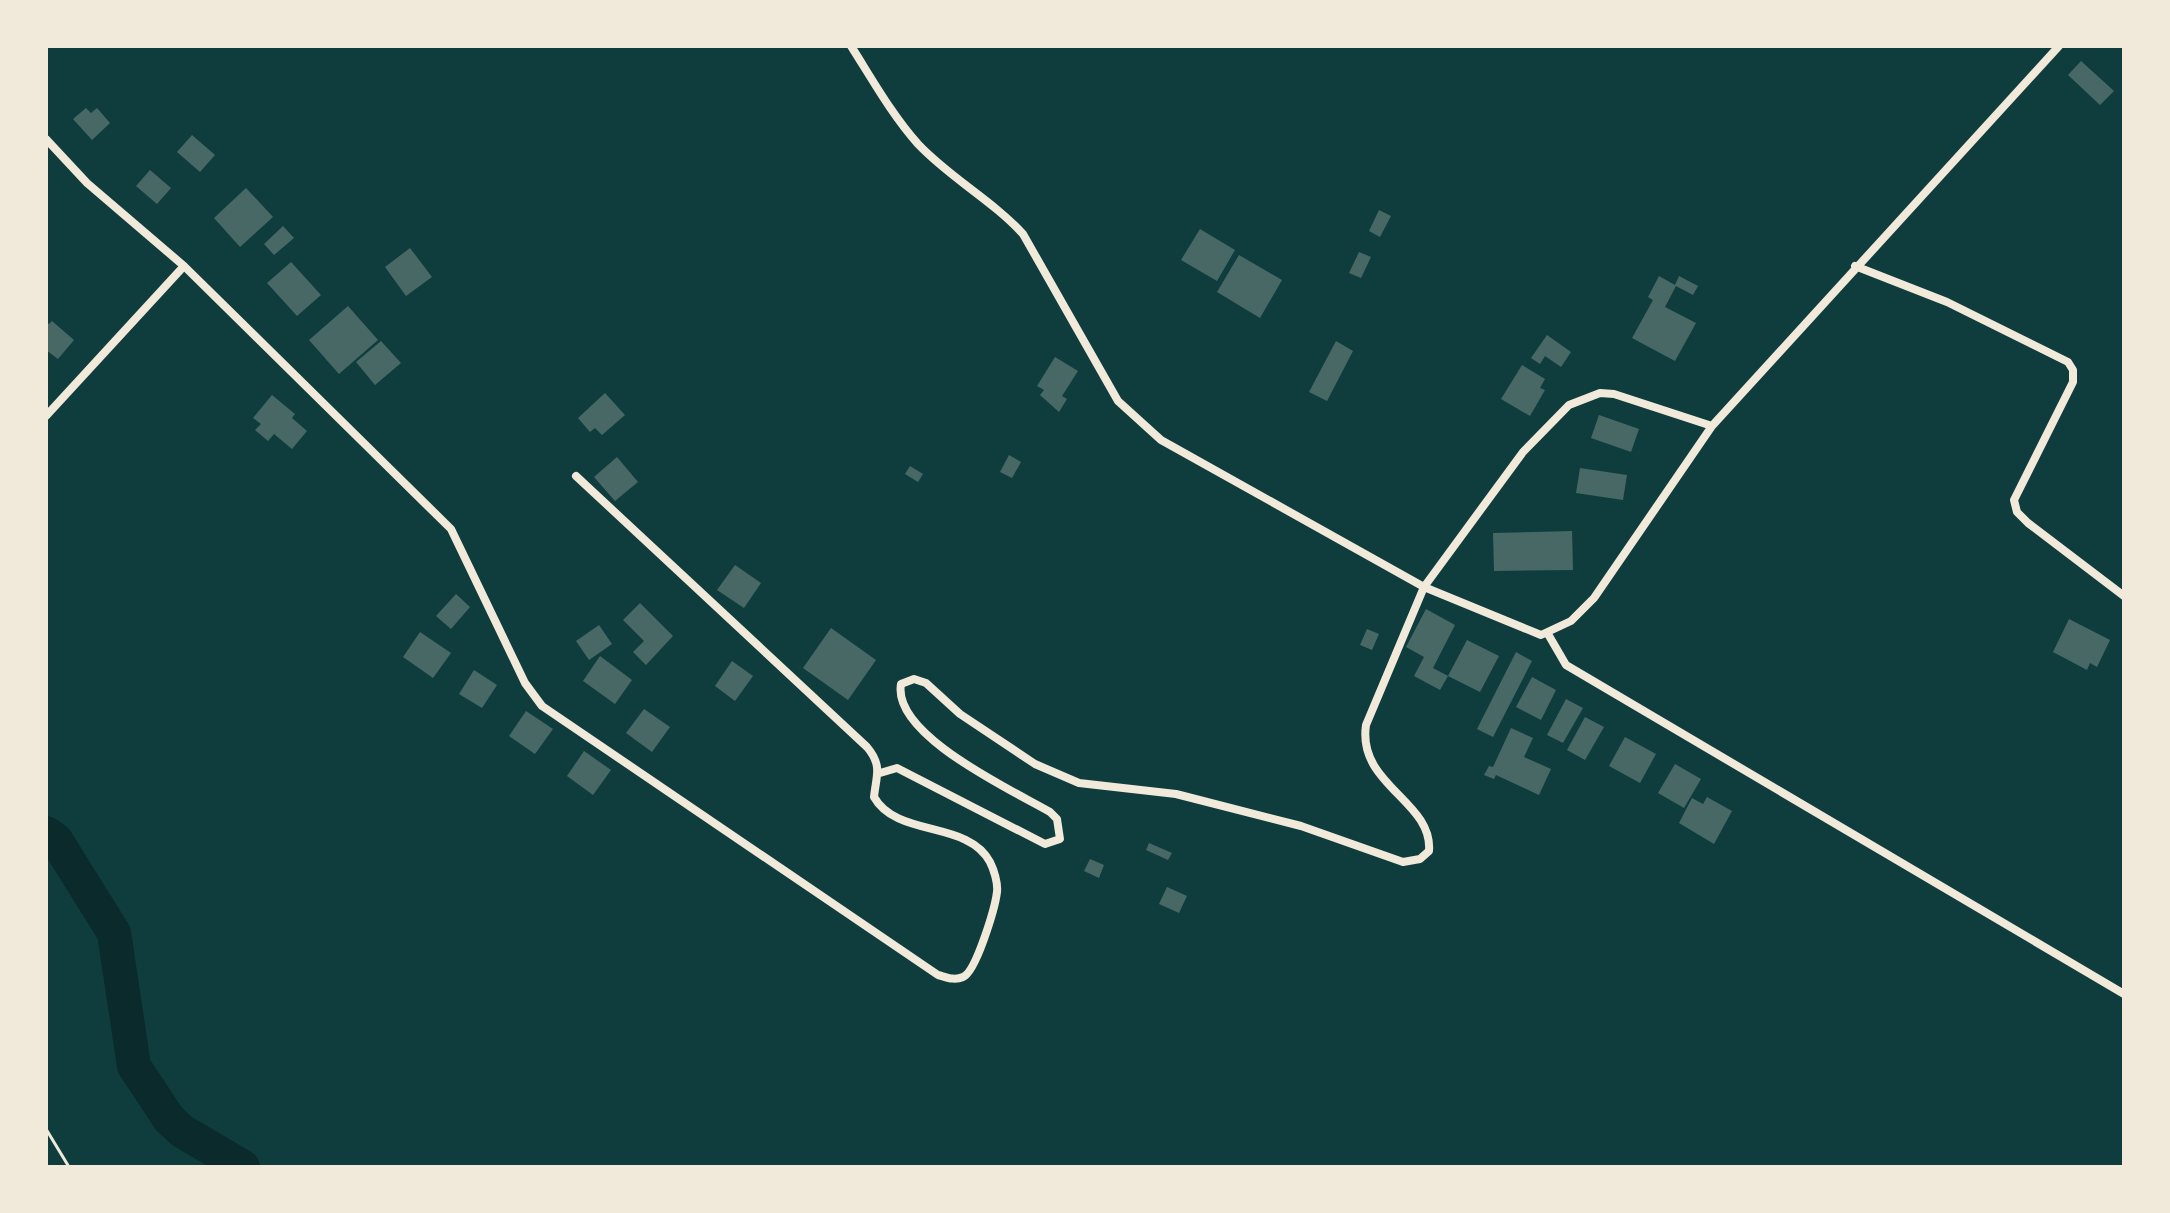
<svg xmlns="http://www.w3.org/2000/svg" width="2170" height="1213" font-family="'Roboto Condensed',sans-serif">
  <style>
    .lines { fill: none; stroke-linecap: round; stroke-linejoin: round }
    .river { stroke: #0a2a2b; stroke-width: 34 }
    .building { fill: #486865 }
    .path { stroke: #f1e9da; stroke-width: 3 }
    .minor { stroke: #f1e9da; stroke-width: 8 }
  </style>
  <rect width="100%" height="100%" fill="#0f3d3e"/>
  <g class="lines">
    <path class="river" d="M46,833L56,840L114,933L134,1066L169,1119L182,1131L243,1167"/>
  </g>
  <path class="building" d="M2081,61L2114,91L2100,105L2068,75Z
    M86,108L91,113L97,108L110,123L92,140L73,119Z
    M192,135L215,155L200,172L177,152Z
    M150,170L171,188L157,204L136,186Z
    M246,188L273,217L240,247L214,218Z
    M1379,210L1391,216L1380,237L1369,231Z
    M283,226L294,238L274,255L264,244Z
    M1200,229L1235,250L1217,281L1181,260Z
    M410,248L432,277L406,296L385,267Z
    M1359,252L1371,257L1361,278L1349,273Z
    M1239,255L1282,280L1260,318L1217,292Z
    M291,262L321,295L297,316L267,283Z
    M1659,276L1675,285L1679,276L1698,286L1693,295L1676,286L1665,307L1696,323L1675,361L1632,338L1653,300L1648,297Z
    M348,306L378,340L339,374L309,340Z
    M52,321L74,340L58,359L46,350V322L49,324Z
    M1547,335L1571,352L1561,367L1545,356L1540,364L1531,358Z
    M381,341L401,363L375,385L356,362Z
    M1336,341L1353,351L1327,401L1309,392Z
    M1055,357L1078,371L1062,396L1067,399L1059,412L1040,395L1044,390L1037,386Z
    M1522,365L1545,379L1540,388L1545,390L1530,416L1501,399Z
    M605,393L625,415L602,435L595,428L590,432L578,418Z
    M272,395L295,414L292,418L307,431L292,449L274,434L268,441L255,430L261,424L253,418Z
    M1599,415L1639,429L1631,452L1591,438Z
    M1009,455L1021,462L1012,478L1000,472Z
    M617,457L638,482L615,501L594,477Z
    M910,466L923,474L918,482L905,474Z
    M1580,468L1627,475L1623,500L1576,493Z
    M1572,531L1573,570L1494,571L1493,533Z
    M735,565L761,583L744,608L717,590Z
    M456,594L470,607L451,629L436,616Z
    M640,603L673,636L646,665L633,652L644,641L623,620Z
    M1426,609L1455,625L1433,668L1448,676L1467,640L1499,656L1480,692L1448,676L1440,690L1414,676L1424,657L1406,647Z
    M2069,619L2110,640L2097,667L2090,663L2087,670L2053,652Z
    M599,625L612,644L589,660L576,641Z
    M831,628L876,660L848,700L803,668Z
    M1367,629L1379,634L1372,650L1360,645Z
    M420,632L451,653L433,678L403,657Z
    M1516,652L1532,661L1493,737L1477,729Z
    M600,656L632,680L615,704L583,681Z
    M732,661L753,676L735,701L715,686Z
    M474,670L497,685L482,708L459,694Z
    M1532,677L1556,690L1541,720L1516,707Z
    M1566,699L1583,708L1563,743L1547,735Z
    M644,709L670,727L652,752L626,733Z
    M526,711L553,729L535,754L509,736Z
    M1585,717L1604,727L1585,760L1567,750Z
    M1511,728L1533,738L1524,757L1551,769L1539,795L1496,775L1494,779L1484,775L1489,766L1493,767Z
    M1625,737L1656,754L1640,783L1609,766Z
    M584,751L611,770L593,795L567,776Z
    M1675,764L1701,779L1684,808L1658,793Z
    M1707,797L1732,811L1714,844L1679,823L1692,798L1703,804Z
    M1149,843L1172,853L1168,860L1146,850Z
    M1090,859L1104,865L1099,878L1084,871Z
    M1167,887L1187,896L1179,913L1159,904Z"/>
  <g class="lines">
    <path class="path" d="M46,1129L69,1167"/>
    <path class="minor" d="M851,46C872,79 892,115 918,144C950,178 992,200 1023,234L1118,401L1161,440L1424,587L1541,635L1571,621L1594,598L1712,426L2059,46
      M46,139L87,183L184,266L451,529L525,683L542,706L938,975C946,977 954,981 963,977C976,972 995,908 997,892C998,883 994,870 990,862C968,820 897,838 874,797C876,776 883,766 867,747L576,476
      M1855,266L1947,302L2068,362L2073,370V382L2014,500L2017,512L2028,523L2124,596
      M46,416L184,266
      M1548,634L1566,665L2124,994
      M880,773L897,768L1045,844L1060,839L1057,819L1050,812C1012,790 892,735 901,684L914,679L926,683L960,714L1035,764L1079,783L1176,794L1301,826L1403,862L1420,859L1429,851C1433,801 1357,785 1366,725L1424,587L1523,452L1569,405L1600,393L1614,394L1712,426"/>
  </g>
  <rect width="2170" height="1213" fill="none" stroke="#f1e9da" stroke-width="96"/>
</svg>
